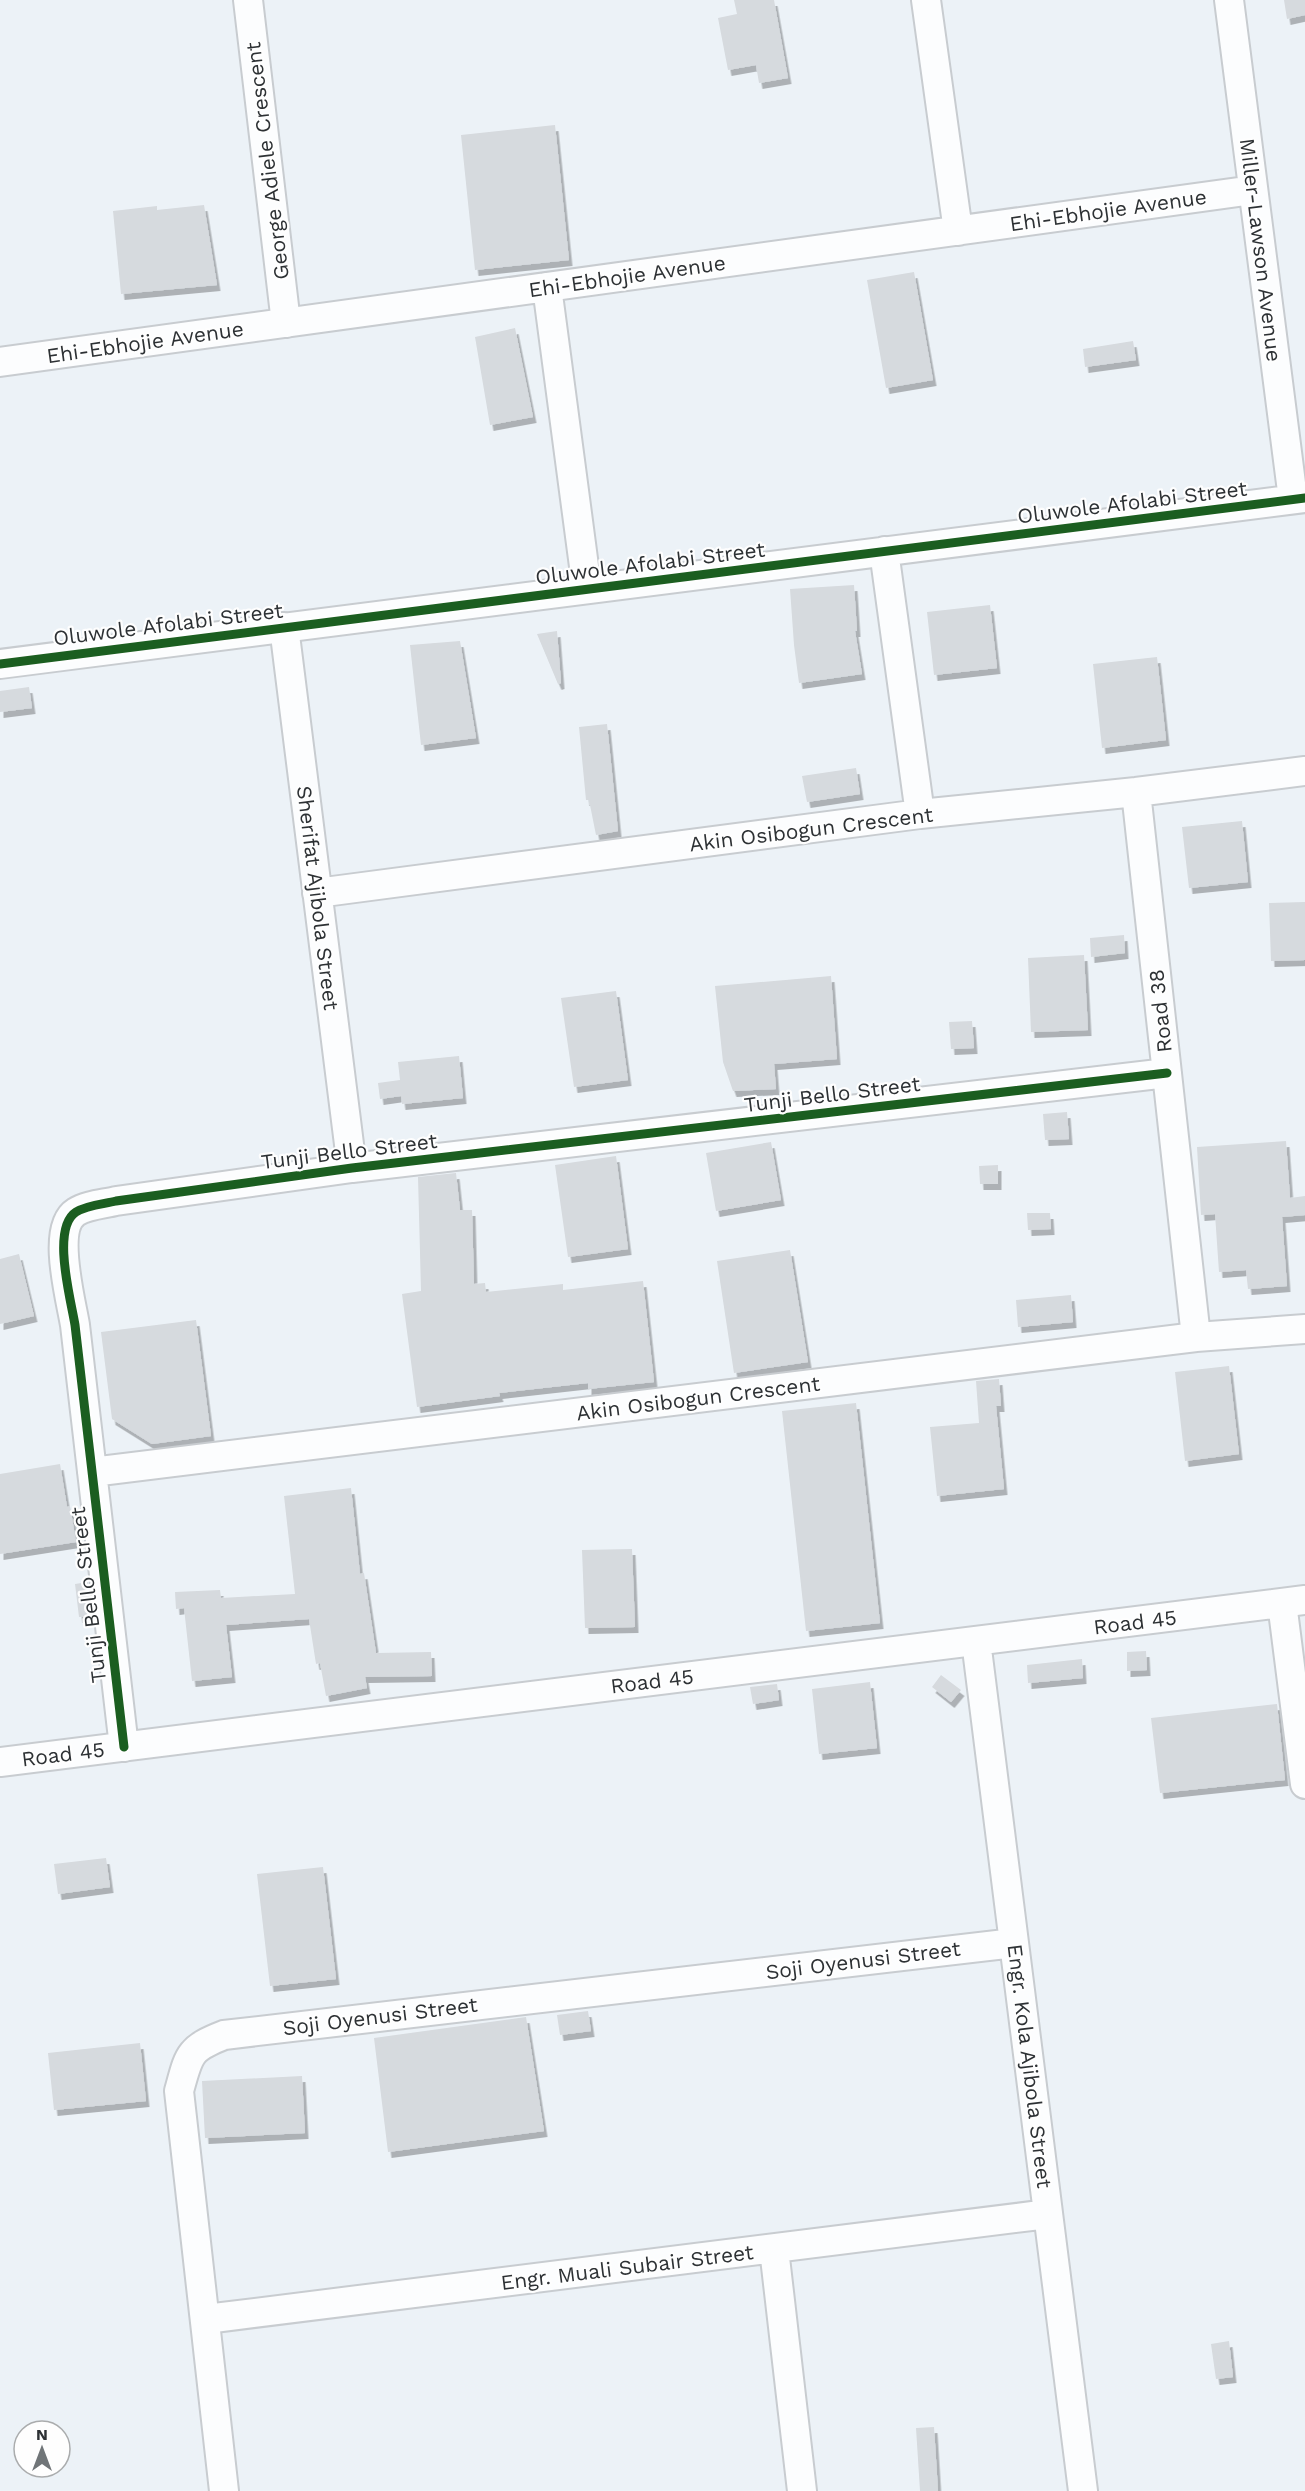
<svg xmlns="http://www.w3.org/2000/svg" width="1305" height="2491" font-family="'Work Sans',sans-serif">
  <defs>
    <filter id="shadow"><feDropShadow dx="3.5" dy="6" stdDeviation="0" flood-color="#0004"/></filter>
  </defs>
  <rect width="100%" height="100%" fill="#ecf2f7"/>
  <path fill="#d6dade" filter="url(#shadow)" d="M734 0H774L788 78 759 83 756 65 728 70 718 18 737 14Z
    M1284 0H1305V15L1287 19Z
    M555 125 569 260 475 270 461 135Z
    M204 205 217 285 121 294 113 211 157 206V210Z
    M914 272 933 380 886 388 867 280Z
    M515 328 533 417 490 425 475 337Z
    M1133 341 1136 360 1085 367 1083 349Z
    M854 585 857 631H855L862 674 799 683 794 645 790 589Z
    M990 605 997 668 934 675 927 612Z
    M557 631 561 683 558 684 537 634Z
    M460 641 476 738 421 745 410 645Z
    M1157 657 1166 740 1102 748 1093 664Z
    M29 687 32 708 0 712V691Z
    M607 724 618 831 596 835 589 800H586L579 727Z
    M856 768 860 794 807 802 802 776Z
    M1242 821 1248 882 1189 888 1182 827Z
    M1305 902V960L1271 961 1269 903Z
    M1124 935 1125 953 1091 957 1090 938Z
    M1084 955 1088 1030 1031 1032 1028 958Z
    M831 976 837 1059 774 1064 776 1089 733 1091 723 1062 715 986Z
    M616 991 628 1080 574 1087 561 998Z
    M972 1021 974 1048 951 1049 949 1022Z
    M459 1056 463 1098 402 1104 401 1096 380 1099 378 1083 400 1080 398 1062Z
    M1067 1112 1069 1139 1045 1140 1043 1114Z
    M1286 1141 1290 1198 1305 1196V1215L1282 1217 1287 1286 1248 1289 1246 1270 1219 1272 1215 1214 1201 1215 1197 1147Z
    M771 1142 781 1200 716 1211 706 1153Z
    M616 1156 628 1249 568 1257 555 1165Z
    M998 1165V1184H980L979 1166Z
    M456 1173 460 1210H472L474 1284 485 1283 486 1292 563 1284V1290L643 1281 654 1382 588 1389V1383L499 1393 500 1396 417 1407 402 1294 421 1291 418 1177Z
    M1027 1213H1050L1051 1229 1028 1230Z
    M790 1250 808 1362 734 1373 717 1261Z
    M19 1254 34 1316 0 1324V1259Z
    M1071 1295 1073 1322 1018 1327 1016 1300Z
    M196 1320 211 1436 152 1444 112 1419 101 1332Z
    M1229 1366 1239 1454 1185 1461 1175 1372Z
    M999 1379 1001 1406H996L1004 1489 937 1496 930 1427 979 1423 976 1381Z
    M856 1403 880 1623 806 1631 782 1411Z
    M60 1464 67 1507 70 1506 76 1542 0 1554V1474Z
    M351 1488 360 1574 364 1573 376 1653 431 1652 432 1676 365 1677 367 1688 326 1696 320 1663 316 1664 309 1619 226 1625 232 1677 192 1681 184 1608 176 1609 175 1592 220 1590 221 1598 295 1594 284 1496Z
    M632 1549 635 1627 585 1628 582 1550Z
    M88 1582 92 1616 79 1617 75 1584Z
    M1146 1651 1147 1670 1127 1671V1652Z
    M1082 1659 1083 1678 1028 1683 1027 1665Z
    M941 1675 961 1690 951 1702 932 1687Z
    M870 1682 877 1748 819 1754 812 1689Z
    M777 1684 779 1700 753 1704 750 1687Z
    M1277 1704 1285 1780 1160 1793 1151 1718Z
    M106 1858 110 1887 58 1894 54 1864Z
    M323 1867 336 1979 270 1986 257 1874Z
    M588 2011 591 2031 560 2035 557 2015Z
    M526 2017 544 2131 388 2152 374 2038Z
    M140 2043 146 2101 54 2110 48 2053Z
    M302 2076 305 2133 205 2138 202 2081Z
    M1229 2341 1233 2377 1216 2379 1211 2344Z
    M934 2427 938 2491H920L916 2428Z"/>
  <g fill="none" stroke-linecap="round" stroke-linejoin="round">
    <g stroke="#c8ccd0" stroke-width="32">
      <path id="minor" d="M248 0 286 323
        M926 0 958 231
        M1229 0 1293 499
        M547 287 587 589
        M0 362 1253 190
        M884 551 920 814
        M284 627 352 1168
        M0 664 1305 498
        M1136 792 1196 1337
        M317 893 920 814 1136 792 1305 771
        M92 1472 1196 1337 1305 1329
        M1282 1603 1305 1784
        M976 1641 1083 2491
        M124 1747 75 1325C71 1300 51 1228 76 1212 87 1205 104 1204 116 1201L352 1168 1167 1073
        M0 1762 1305 1600
        M774 2249 802 2491
        M206 2319 1048 2214
        M224 2491 179 2091C189 2055 188 2049 224 2035L1014 1943"/>
    </g>
    <use href="#minor" stroke="#fcfdfe" stroke-width="28"/>
    <g stroke="#fefefe" stroke-width="13">
      <path id="cycleway" d="M0 664 1305 498
        M124 1747 75 1325C71 1300 51 1228 76 1212 87 1205 104 1204 116 1201L352 1168 1167 1073"/>
    </g>
    <use href="#cycleway" stroke="#1b5e20" stroke-width="9"/>
  </g>
  <g text-anchor="middle" dominant-baseline="central" stroke-width="4.5" stroke-linejoin="round" paint-order="stroke">
    <g font-size="21" fill="#2d3134" stroke="#fefefe">
      <text transform="translate(267 161) rotate(-97)">George Adiele Crescent</text>
      <text transform="translate(1108 210) rotate(-8)">Ehi-Ebhojie Avenue</text>
      <text transform="translate(1261 250) rotate(83)">Miller-Lawson Avenue</text>
      <text transform="translate(627 276) rotate(-8)">Ehi-Ebhojie Avenue</text>
      <text transform="translate(145 342) rotate(-8)">Ehi-Ebhojie Avenue</text>
      <text transform="translate(1132 502) rotate(-7)">Oluwole Afolabi Street</text>
      <text transform="translate(650 563) rotate(-7)">Oluwole Afolabi Street</text>
      <text transform="translate(168 624) rotate(-7)">Oluwole Afolabi Street</text>
      <text transform="translate(811 829) rotate(-7)">Akin Osibogun Crescent</text>
      <text transform="translate(318 898) rotate(83)">Sherifat Ajibola Street</text>
      <text transform="translate(1160 1011) rotate(-96)">Road 38</text>
      <text transform="translate(832 1094) rotate(-7)">Tunji Bello Street</text>
      <text transform="translate(349 1151) rotate(-7)">Tunji Bello Street</text>
      <text transform="translate(698 1398) rotate(-7)">Akin Osibogun Crescent</text>
      <text transform="translate(88 1595) rotate(-97)">Tunji Bello Street</text>
      <text transform="translate(1135 1622) rotate(-7)">Road 45</text>
      <text transform="translate(652 1681) rotate(-7)">Road 45</text>
      <text transform="translate(63 1754) rotate(-7)">Road 45</text>
      <text transform="translate(863 1960) rotate(-7)">Soji Oyenusi Street</text>
      <text transform="translate(380 2016) rotate(-7)">Soji Oyenusi Street</text>
      <text transform="translate(1030 2066) rotate(83)">Engr. Kola Ajibola Street</text>
      <text transform="translate(627 2267) rotate(-7)">Engr. Muali Subair Street</text>
    </g>
  </g>
  <g transform="translate(42 2449)"><circle r="28" fill="#fefefe" stroke="#aaacad" stroke-width="1.5"/>
  <path d="M0-4.5L10 22L0 15L-10 22Z" fill="#707578"/>
  <text y="-9" font-size="16" font-weight="bold" text-anchor="middle" fill="#2d3134">N</text>
  </g>
</svg>
